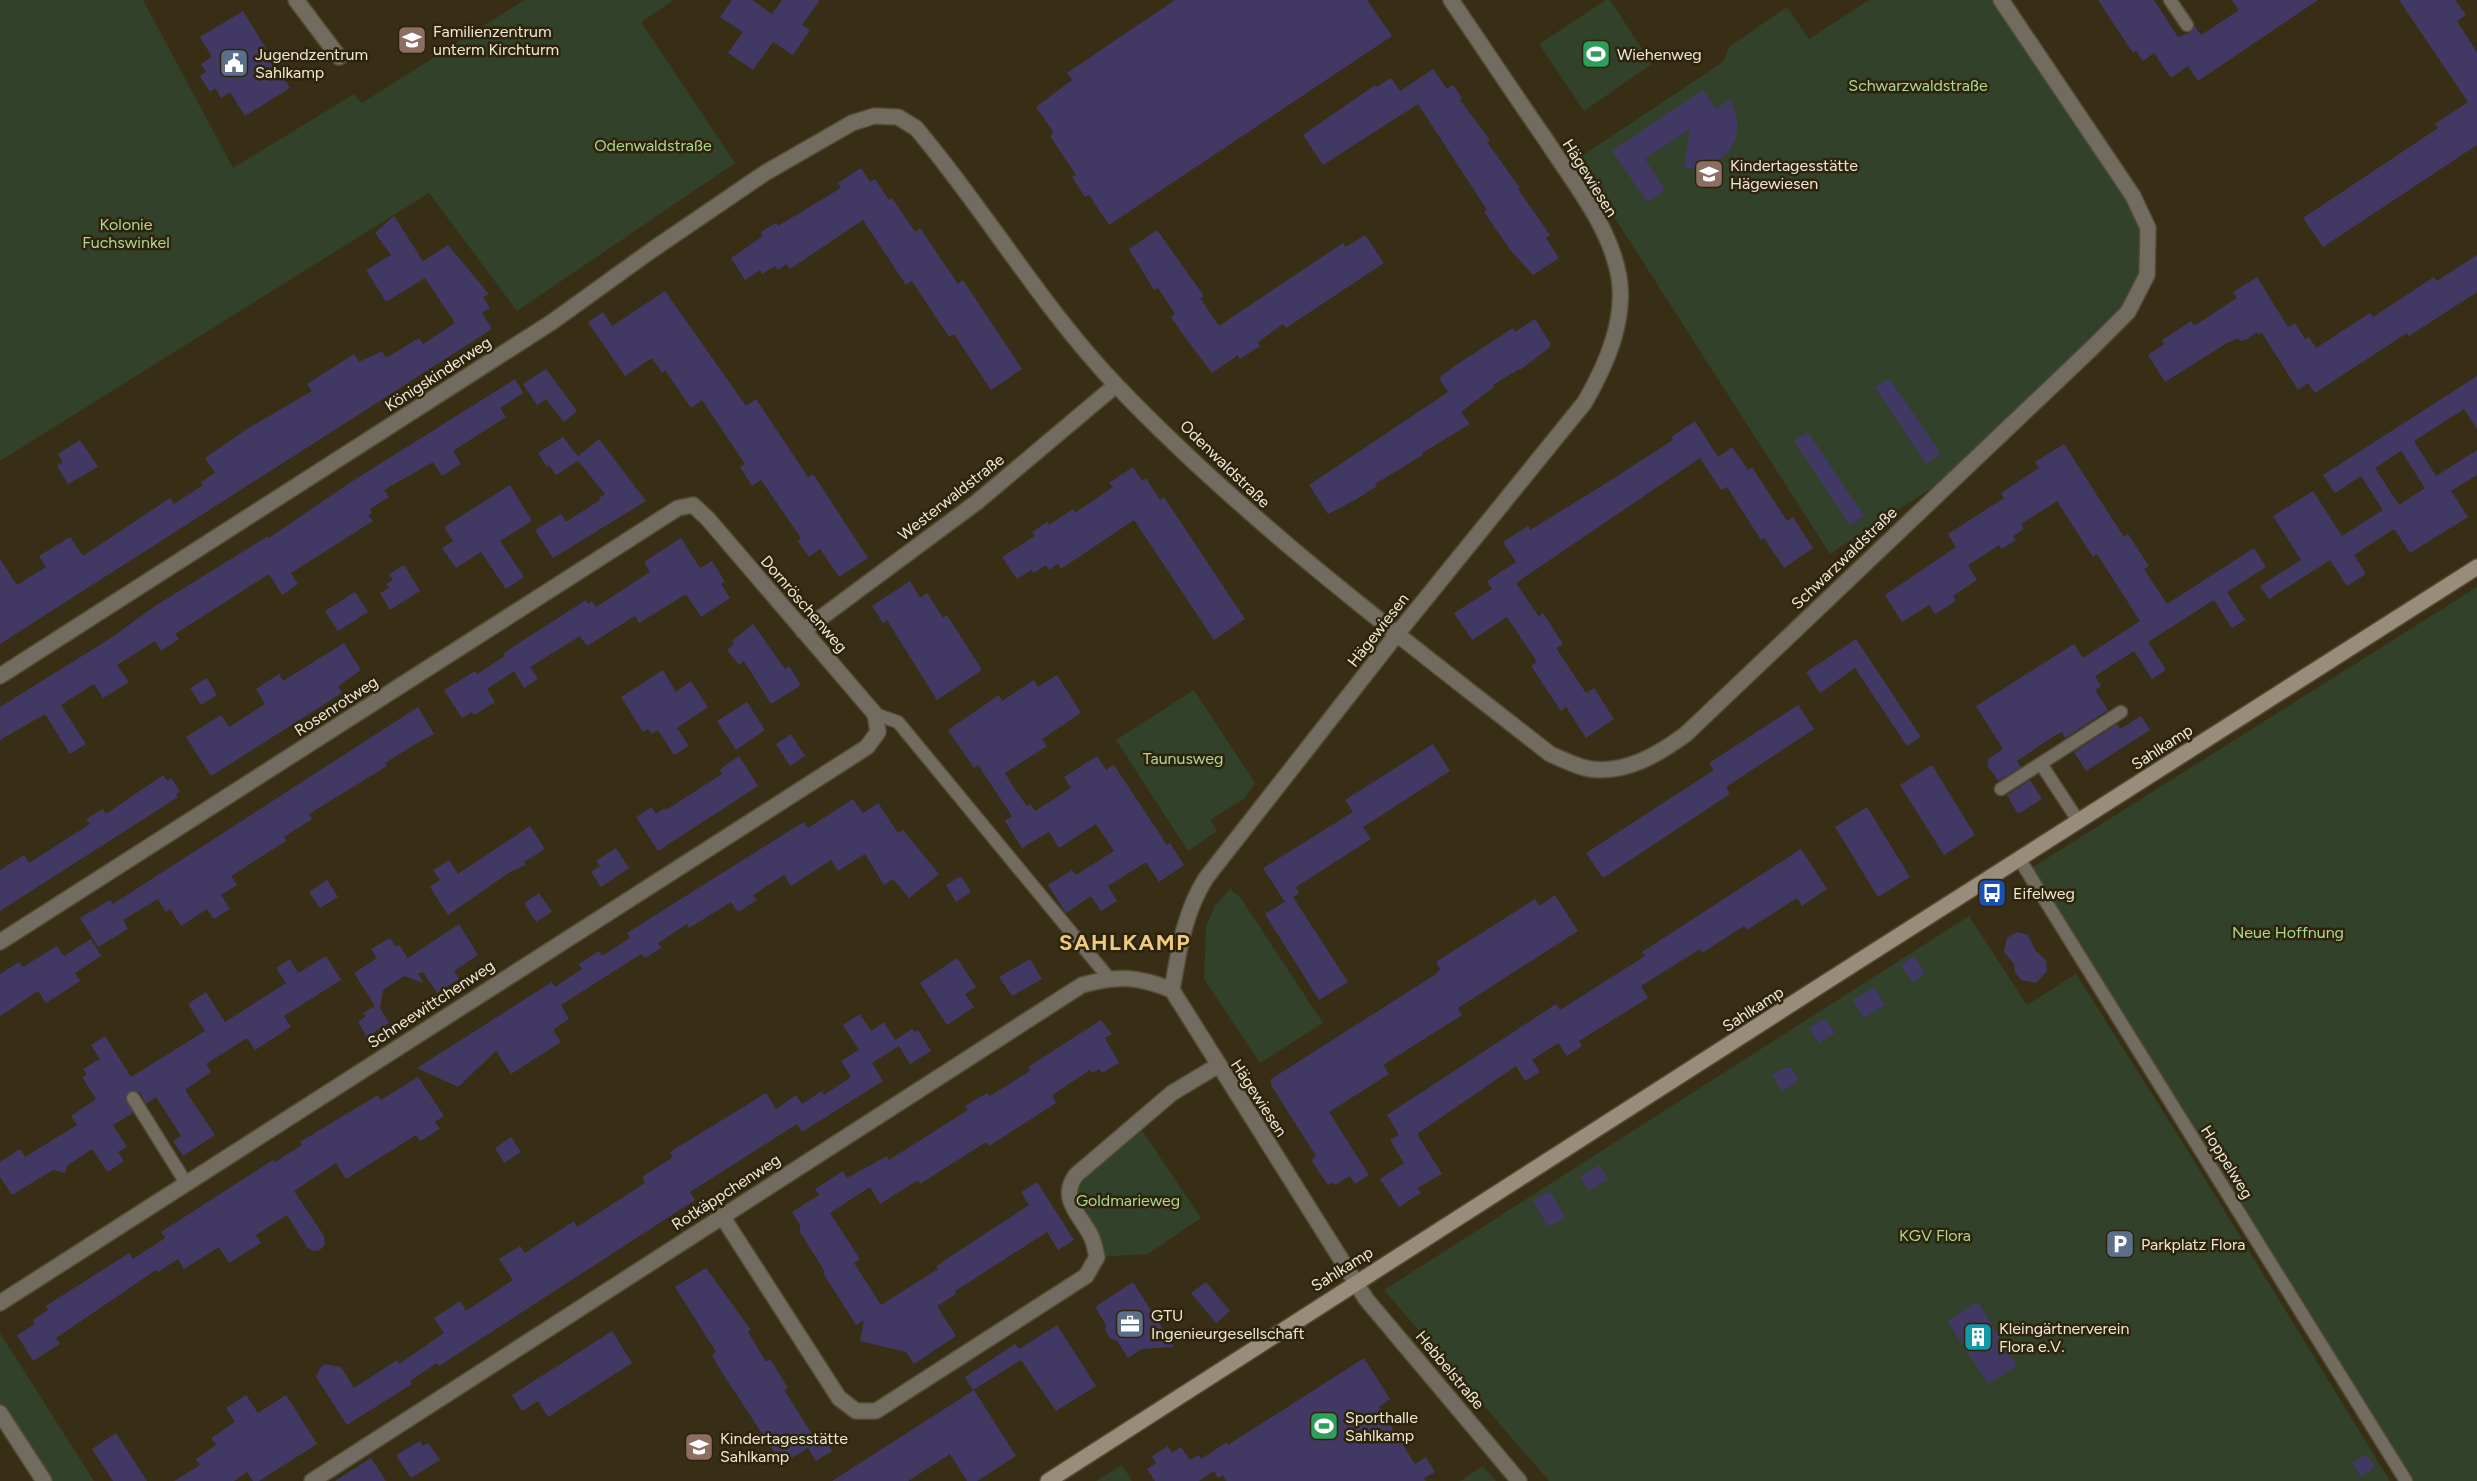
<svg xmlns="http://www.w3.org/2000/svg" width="2477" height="1481" font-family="Figtree,sans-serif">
  <rect width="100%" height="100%" fill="#382e15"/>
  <path fill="#324129" d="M0 0H143L233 168 354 94 362 103 524 0H674L641 22 735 163 517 311 429 193 0 461Z
    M1606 0H1610L1652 64 1584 111 1539 44Z
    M1869 0H2001L2148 228 2147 275 2128 312 1969 464 1830 554 1577 159 1723 62 1729 47 1787 7 1809 39Z
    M2477 587V1481H2406L2027 871Z
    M1194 690 1255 783 1245 798 1210 820 1217 831 1188 851 1116 740Z
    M1230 889 1240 897 1323 1023 1260 1063 1204 979 1206 926 1215 906Z
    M1969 916 2027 1005 2076 974 2178 1135 2390 1481H1549L1384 1290Z
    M1137 1123 1201 1218 1148 1254 1097 1257 1070 1184Z
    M0 1333 94 1481H44L0 1413Z
    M1122 1465 1132 1481H1096Z
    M1483 1466 1496 1481H1460Z"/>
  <path fill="#413963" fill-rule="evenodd" d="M732 0H752L772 14 782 0H820L802 25 810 30 793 55 773 42 753 70 728 53 743 32 720 17Z
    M1175 0H1367L1392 36 1109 225 1089 195 1085 197 1072 177 1076 175 1050 136 1054 133 1036 107 1072 80 1067 73Z
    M2098 0H2154L2178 37 2191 32 2195 26 2201 35 2239 10 2232 0H2318L2198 81 2188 66 2171 78 2154 53 2143 61 2136 51 2133 53Z
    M2399 0H2455L2466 15 2457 21 2477 52V145L2323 247 2303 218 2438 128 2435 124 2468 102Z
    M243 11 290 88 245 116 230 92 221 98 215 88 210 92 200 76 206 72 201 64 212 57 200 37Z
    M1433 69 1447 89 1453 85 1462 98 1460 100 1490 140 1487 142 1520 188 1518 189 1550 235 1546 238 1559 258 1533 275 1511 251 1484 212 1487 210 1418 104 1323 165 1303 135 1375 85 1377 87 1391 78 1400 91Z
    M1703 90 1716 109 1730 99 1737 117V134L1730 150 1717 162 1701 169 1684 168 1690 129 1645 159 1665 190 1647 202 1612 151Z
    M861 168 870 182 875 179 889 200 892 198 915 232 920 228 958 284 963 280 1022 369 991 390 954 334 949 337 912 281 906 285 863 220 790 269 786 264 778 270 775 266 762 274 760 270 745 280 731 258 763 236 761 232 776 223 778 226 841 188 838 183Z
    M394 216 423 261 448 245 489 294 483 297 490 308 482 313 492 329 0 644V559L17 585 46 567 39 556 70 537 83 556 170 498 174 504 203 485 201 482 215 473 205 458 247 429 312 391 307 384 354 354 359 362 382 351 386 358 419 338 423 344 455 323 425 278 386 302 366 270 391 255 375 233Z
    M1157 230 1204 296 1200 298 1219 326 1343 243 1346 247 1365 235 1384 263 1286 328 1283 324 1258 342 1260 346 1240 359 1238 355 1212 373 1184 336 1171 317 1175 314 1158 288 1154 290 1129 249Z
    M2477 255V292L2409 336 2407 333 2315 393 2308 383 2298 390 2262 333 2259 335 2257 332 2247 339 2240 341 2238 338 2227 343 2165 382 2148 355 2164 344 2162 340 2191 321 2194 326 2237 298 2233 292 2257 277 2288 327 2295 323 2305 339 2309 337 2316 348 2370 313 2373 317 2434 277 2437 281Z
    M665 291 746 406 756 399 808 477 813 474 868 558 839 577 820 549 809 557 798 541 801 538 761 480 752 486 740 467 745 464 702 400 691 408 665 370 662 373 652 358 625 376 588 322 603 312 612 326Z
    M1535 319 1551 344 1549 348 1520 370 1519 369 1493 385 1494 387 1461 412 1470 424 1422 453 1423 455 1375 484 1377 486 1357 499 1328 514 1309 485 1448 392 1439 378 1453 367 1513 328 1515 332Z
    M546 369 577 411 564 422 546 399 537 405 523 384Z
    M2477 376V429L2464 409 2414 441 2436 476 2477 450V475L2451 491 2468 517 2410 553 2394 529 2354 555 2366 574 2347 586 2330 560 2269 599 2260 586 2301 560 2273 516 2313 491 2342 536 2383 510 2361 476 2335 493 2323 475ZM2401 451 2425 488 2399 505 2375 468Z
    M1889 378 1941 454 1926 464 1875 387Z
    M515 379 523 393 500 408 506 417 453 451 461 464 442 476 433 462 384 490 389 497 370 509 372 513 368 515 373 521 291 573 298 584 282 595 269 574 175 634 179 639 161 651 155 641 117 665 129 682 103 698 94 684 61 705 86 744 70 754 45 714 0 740V707L111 638 155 606 268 536 269 538 351 482Z
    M1695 421 1718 457 1732 447 1748 470 1752 467 1787 521 1793 517 1813 548 1784 568 1764 538 1761 540 1727 487 1721 490 1700 458 1516 583 1539 617 1543 613 1563 644 1556 648 1586 693 1594 688 1614 719 1586 738 1566 707 1561 711 1531 666 1537 662 1507 617 1472 640 1454 613 1492 589 1487 581 1516 562 1503 542 1528 526 1530 530 1608 482 1673 440 1671 437Z
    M1808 432 1864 516 1850 525 1794 441Z
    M563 437 578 456 599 439 646 501 553 558 535 530 561 514 566 522 600 500 599 498 605 494 578 461 556 475 549 465 547 467 538 453Z
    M80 440 98 467 68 484 57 466 63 462 58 454Z
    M2064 444 2124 537 2128 534 2149 566 2144 569 2167 604 2254 548 2266 567 2227 592 2245 620 2232 628 2214 600 2148 642 2166 670 2152 679 2134 651 2095 676 2101 686 2095 690 2108 710 2065 738 2062 732 2054 736 2017 761 2021 767 1998 781 1988 766V759L2003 749 1976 706 2074 644 2083 658 2140 621 2097 554 2093 557 2057 501 2021 524 2024 529 2013 536 2016 540 2002 549 1999 545 1968 565 1977 580 1953 596 1956 601 1935 614 1929 605 1902 622 1885 595 1956 547 1948 534 2004 498 2001 493 2039 468 2035 462Z
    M1133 467 1142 481 1146 478 1160 500 1164 497 1245 619 1214 640 1134 520 1061 569 1058 564 1049 570 1046 565 1034 573 1031 570 1017 579 1002 557 1035 536 1032 532 1047 522 1049 525 1073 509 1075 513 1113 487 1109 483Z
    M510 485 532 521 500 541 524 577 506 589 481 552 456 568 442 548 453 541 444 527Z
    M681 538 700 568 712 561 725 582 721 584 730 598 701 617 686 594 639 623 635 616 587 646 580 636 530 667 538 679 524 688 514 671 487 689 495 702 474 715 472 712 462 718 444 690 475 671 477 674 505 656 503 654 513 647 586 600 588 604 592 601 596 607 650 572 644 562Z
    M404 565 420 591 390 610 380 593 389 588 386 584 393 580 389 574Z
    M910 581 920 598 927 593 943 618 947 615 982 670 937 700 887 620 883 623 872 606Z
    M355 592 368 612 338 631 325 611Z
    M753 624 785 669 789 666 801 685 771 704 744 661 739 665 727 650 734 644 732 641Z
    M1856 639 1921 737 1907 746 1855 668 1820 693 1806 672Z
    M344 643 361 670 338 686 342 693 211 776 186 737 221 715 229 727 265 704 256 689 279 674 283 681Z
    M663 670 676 692 691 681 708 707 677 728 689 746 674 755 658 730 652 734 648 729 643 732 621 697Z
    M1057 675 1081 713 1042 739 1047 746 1005 773 1016 791 1027 806 1030 804 1035 811 1071 788 1064 777 1097 756 1106 770 1114 765 1167 845 1170 843 1184 865 1159 882 1146 862 1108 886 1117 901 1101 911 1091 896 1066 913 1048 885 1072 870 1076 875 1114 851 1096 824 1059 848 1049 832 1022 848 1005 821 1012 816 978 765 974 768 948 730 999 695 1002 701 1034 680 1038 687Z
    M207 678 217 695 201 705 190 688Z
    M747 702 765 730 736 750 717 721Z
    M1798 705 1814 729 1726 787 1730 794 1603 878 1586 853 1714 770 1709 763Z
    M418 707 434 734 414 745 385 763 387 766 309 814 312 819 284 837 286 841 231 876 237 885 221 895 230 909 214 919 207 909 181 926 170 909 166 912 158 899 123 920 128 929 98 947 80 918 110 900 113 904Z
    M2141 716 2150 730 2086 771 2074 752 2117 724 2120 729Z
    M791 734 805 756 790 766 776 744Z
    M1433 744 1450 771 1363 827 1371 839 1296 887 1299 893 1285 902 1263 868 1353 812 1345 800Z
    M739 756 758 786 658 851 636 817 652 807 656 814 664 808 666 810 722 774 719 770Z
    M1932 765 1975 835 1944 855 1900 785Z
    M163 775 167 781 171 778 180 791 176 794 178 797 0 911V870L24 855 29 863 90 824 86 819 103 809 106 814Z
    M2030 780 2042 799 2018 814 2007 795Z
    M853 799 863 813 878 803 898 833 903 830 939 874 909 898 893 879 884 885 865 854 838 871 831 860 791 886 784 875 753 895 757 900 738 912 731 902 689 928 687 924 658 943 661 948 645 958 641 954 561 1005 569 1019 553 1030 561 1042 511 1074 496 1051 458 1087 417 1068 552 982 555 987 582 969 579 964 599 951 602 956 630 938 627 933 794 828 804 822 808 828Z
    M1867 807 1910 877 1878 897 1835 827Z
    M530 826 545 849 524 862 526 865 510 872 448 915 430 887 440 880 433 870 449 860 458 874Z
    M616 848 629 868 601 887 591 872 600 866 596 861Z
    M1801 849 1827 889 1802 906 1797 898 1747 930 1744 926 1702 953 1700 949 1641 986 1648 998 1579 1041 1582 1046 1567 1056 1558 1043 1532 1060 1540 1072 1525 1081 1516 1066 1417 1134 1442 1174 1417 1188 1421 1193 1399 1207 1380 1179 1404 1163 1390 1140 1399 1135 1387 1115 1556 1004 1560 1010 1645 956 1642 952Z
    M961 876 971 892 956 902 946 885Z
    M327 880 338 897 320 908 309 892Z
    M539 893 552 912 536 922 524 903Z
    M1555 895 1578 931 1458 1008 1462 1015 1383 1065 1389 1074 1329 1112 1369 1175 1355 1184 1350 1176 1335 1185 1333 1182 1328 1185 1311 1160 1316 1156 1271 1085V1079L1436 974 1440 969 1436 962 1535 899 1539 906Z
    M1293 897 1348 982 1319 1000 1265 914Z
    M459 924 478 955 454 971 459 979 437 993 423 972 418 974 424 983 404 976 383 990 380 1008 389 1023 367 1037 358 1022 366 1016 363 1013 375 1006 354 973 377 958 371 949 390 938 396 947 399 945 408 958Z
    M2017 932 2028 935 2035 950 2046 960 2047 971 2036 983 2021 980 2015 972 2014 964 2004 952 2007 938Z
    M91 939 101 956 75 973 80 981 46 1003 38 991 0 1016V974L19 962 23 967 57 946 64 956Z
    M326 956 341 980 284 1016 291 1027 255 1050 247 1038 206 1064 211 1072 185 1090 215 1135 183 1156 173 1141 181 1136 156 1097 146 1104 140 1093 132 1090 125 1098 133 1113 113 1125 127 1147 118 1152 124 1161 108 1172 92 1149 67 1166 65 1173 53 1170 12 1195 0 1177V1162L20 1149 25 1157 77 1125 71 1116 96 1099 82 1077 87 1075 83 1069 100 1059 91 1045 105 1036 131 1077 205 1031 188 1004 206 992 225 1022 286 983 276 968 290 959 298 973Z
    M1914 956 1925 973 1913 983 1901 965Z
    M957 958 976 987 965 994 974 1007 947 1025 920 983Z
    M1030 959 1042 979 1012 996 999 977Z
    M1874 987 1885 1005 1864 1018 1853 1000Z
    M860 1014 871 1031 884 1022 895 1040 912 1029 915 1032 918 1030 931 1051 910 1064 899 1046 872 1063 883 1081 802 1132 797 1124 690 1192 695 1200 459 1353 439 1366 437 1363 410 1381 412 1384 347 1425 316 1377 320 1368 325 1364 341 1367 354 1388 397 1360 399 1364 444 1333 434 1318 460 1301 466 1311 513 1280 499 1259 520 1246 525 1253 574 1221 577 1227 645 1183 642 1177 673 1157 670 1152 766 1093 776 1109 796 1095 802 1104 822 1091 824 1095 851 1077 841 1061 859 1050 843 1025Z
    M1825 1018 1835 1033 1819 1043 1809 1028Z
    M1101 1020 1112 1034 1105 1038 1119 1063 1102 1073 1099 1069 1092 1073 1090 1070 1052 1095 1056 1103 989 1146 986 1142 920 1184 918 1180 880 1204 870 1187 830 1213 860 1259 854 1263 881 1305 938 1269 936 1266 1029 1205 1021 1192 1037 1182 1074 1240 1058 1250 1047 1232 955 1291 956 1294 937 1306 956 1336 914 1364 906 1352 860 1341 864 1320 856 1325 823 1273 825 1272 800 1232V1225L792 1212 819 1195 815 1189 843 1171 847 1178 887 1156 889 1160 968 1110 965 1106 987 1093 990 1096 1030 1071 1028 1067Z
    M1784 1068H1791L1799 1081 1782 1091 1772 1075Z
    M418 1077 444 1116 435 1122 440 1129 420 1141 416 1135 346 1179 336 1163 294 1191 324 1236 325 1244 320 1250 313 1251 307 1247 287 1215 256 1235 261 1243 229 1263 219 1247 184 1269 178 1259 158 1272 156 1270 56 1338 60 1344 33 1361 17 1335 35 1324 33 1320 48 1310 46 1306 129 1253 133 1259 165 1238 161 1232 273 1160 275 1162 302 1145 300 1142 343 1116 378 1095 381 1100Z
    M511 1137 521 1152 504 1163 495 1148Z
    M1599 1165 1608 1179 1589 1191 1580 1177Z
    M1550 1191 1565 1217 1548 1227 1533 1201Z
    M706 1268 751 1330 748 1332 766 1362 770 1359 788 1388 784 1390 817 1442 824 1437 832 1451 816 1461 808 1448 782 1464 721 1371 712 1355 716 1352 675 1287Z
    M1133 1282 1166 1334 1174 1347 1142 1349 1128 1358 1117 1341 1111 1339 1105 1330 1106 1325 1095 1307Z
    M1206 1282 1230 1311 1216 1323 1191 1293Z
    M1978 1302 2017 1366 1988 1384 1947 1321Z
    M1057 1325 1096 1386 1056 1411 1021 1360 973 1390 965 1377 1015 1344 1019 1349Z
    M612 1331 632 1363 548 1417 538 1401 522 1411 512 1395Z
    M1364 1358 1390 1399 1379 1407 1415 1464 1426 1457 1435 1472 1424 1478 1426 1481H1226L1223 1475 1218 1478 1214 1471 1199 1481H1155L1147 1469 1156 1463 1152 1456 1168 1446 1172 1453 1181 1447 1190 1460 1199 1455 1201 1459 1227 1442 1228 1445Z
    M974 1390 1016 1456 988 1474 977 1481H967L950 1454 908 1481H832Z
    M246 1395 258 1413 286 1395 317 1444 259 1481H253L247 1472 234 1481H174L200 1465 196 1459 216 1445 211 1438 235 1422 226 1408Z
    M116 1433 147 1481H113L92 1449Z
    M420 1441 423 1446 428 1443 440 1460 411 1478 396 1455Z
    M2366 1454 2375 1467 2361 1477 2352 1463Z
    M371 1458 386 1481H335Z"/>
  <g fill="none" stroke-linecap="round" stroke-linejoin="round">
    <g stroke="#554c34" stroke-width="15">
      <path id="lane" d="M2170 0 2187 25
        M875 714 898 722 1108 977
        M2041 764 2079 822
        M2001 789 2121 712
        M2020 860 2406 1481
        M133 1098 186 1183"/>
    </g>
    <g stroke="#554c34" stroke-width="18">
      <path id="street" d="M296 0 339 57
        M1451 0C1483 47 1514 94 1546 140 1573 182 1610 226 1619 277 1626 321 1606 365 1585 402L1397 634 1206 878C1184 913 1179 950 1172 990L1366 1299 1519 1481
        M803 631 977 502 1116 385
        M0 676 552 322 652 250 765 173 852 123 874 116 898 117 916 128C986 211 1041 306 1116 385 1248 523 1401 637 1550 754 1562 759 1577 767 1590 769 1626 774 1659 754 1686 734L2092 348 2128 312 2147 275 2148 228 2133 196 2001 0
        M0 942 678 508 693 505 708 519 875 714 878 732 867 747 0 1303
        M722 1216 839 1398 856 1411H876L1086 1276 1097 1257C1095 1249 1094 1241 1090 1234 1079 1214 1059 1198 1076 1175L1172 1093 1217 1066
        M0 1413 44 1481
        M312 1481 1082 985C1118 975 1137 976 1172 990"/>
    </g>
    <g stroke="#554c34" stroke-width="18">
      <path id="secondary" d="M1048 1481C1522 1173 2001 872 2477 567"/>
    </g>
    <use href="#lane" stroke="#726b60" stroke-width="12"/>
    <use href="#street" stroke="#726b60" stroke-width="15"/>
    <use href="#secondary" stroke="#988c7b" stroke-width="15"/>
  </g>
  <defs>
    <g id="school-square" transform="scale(1.5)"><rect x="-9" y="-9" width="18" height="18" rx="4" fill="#8d6e63" stroke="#2e240b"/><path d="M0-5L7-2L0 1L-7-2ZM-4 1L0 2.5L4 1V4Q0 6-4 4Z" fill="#fff"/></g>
    <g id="stadium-square" transform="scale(1.5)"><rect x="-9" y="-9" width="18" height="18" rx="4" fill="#2e9e5b" stroke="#2e240b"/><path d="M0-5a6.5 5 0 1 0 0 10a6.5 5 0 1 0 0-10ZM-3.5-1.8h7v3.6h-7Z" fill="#fff"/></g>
    <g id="civic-square" transform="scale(1.5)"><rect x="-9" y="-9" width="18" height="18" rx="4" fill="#5c6f8a" stroke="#2e240b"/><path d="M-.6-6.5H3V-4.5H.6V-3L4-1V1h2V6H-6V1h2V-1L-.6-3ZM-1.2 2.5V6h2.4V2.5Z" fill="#fff"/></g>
    <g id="bus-square" transform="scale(1.5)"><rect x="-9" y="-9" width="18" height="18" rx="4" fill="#1a4fb4" stroke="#2e240b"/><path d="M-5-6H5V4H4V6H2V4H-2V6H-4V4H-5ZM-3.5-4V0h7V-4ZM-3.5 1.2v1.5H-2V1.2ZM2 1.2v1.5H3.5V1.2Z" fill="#fff"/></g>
    <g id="parking-square" transform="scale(1.5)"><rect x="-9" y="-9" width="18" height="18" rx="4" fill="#5c6f8a" stroke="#2e240b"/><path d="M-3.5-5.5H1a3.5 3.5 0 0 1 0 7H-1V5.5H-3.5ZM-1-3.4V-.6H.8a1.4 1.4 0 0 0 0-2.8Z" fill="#fff"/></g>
    <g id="office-square" transform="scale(1.5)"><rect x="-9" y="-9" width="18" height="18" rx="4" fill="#5c6f8a" stroke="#2e240b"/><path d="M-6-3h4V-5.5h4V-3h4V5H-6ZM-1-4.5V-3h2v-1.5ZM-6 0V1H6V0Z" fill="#fff"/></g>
    <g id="building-square" transform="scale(1.5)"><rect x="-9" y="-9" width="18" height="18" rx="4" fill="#0f9aa8" stroke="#2e240b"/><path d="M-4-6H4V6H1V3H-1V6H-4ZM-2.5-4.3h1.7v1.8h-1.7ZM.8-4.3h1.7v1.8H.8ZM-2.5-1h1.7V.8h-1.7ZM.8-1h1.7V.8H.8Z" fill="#fff"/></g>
  </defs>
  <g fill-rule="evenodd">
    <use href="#school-square" x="412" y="40"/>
    <use href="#stadium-square" x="1596" y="54"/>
    <use href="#civic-square" x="234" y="63"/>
    <use href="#school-square" x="1709" y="174"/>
    <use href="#bus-square" x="1992" y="893"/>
    <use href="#parking-square" x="2120" y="1244"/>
    <use href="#office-square" x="1130" y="1324"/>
    <use href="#building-square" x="1978" y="1337"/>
    <use href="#stadium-square" x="1324" y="1426"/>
    <use href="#school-square" x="699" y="1447"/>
  </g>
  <g text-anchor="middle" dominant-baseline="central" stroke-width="5" stroke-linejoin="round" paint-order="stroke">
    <g font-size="16" fill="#eee7d8" stroke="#2e240b" text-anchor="start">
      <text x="433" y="31">Familienzentrum<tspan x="433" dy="18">unterm Kirchturm</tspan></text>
      <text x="255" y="54">Jugendzentrum<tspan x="255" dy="18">Sahlkamp</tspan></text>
      <text x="1617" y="54">Wiehenweg</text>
      <text x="1730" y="165">Kindertagesstätte<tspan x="1730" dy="18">Hägewiesen</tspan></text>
      <text x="2013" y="893">Eifelweg</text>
      <text x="2141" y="1244">Parkplatz Flora</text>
      <text x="1151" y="1315">GTU<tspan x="1151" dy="18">Ingenieurgesellschaft</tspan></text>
      <text x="1999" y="1328">Kleingärtnerverein<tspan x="1999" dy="18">Flora e.V.</tspan></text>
      <text x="1345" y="1417">Sporthalle<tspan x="1345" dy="18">Sahlkamp</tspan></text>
      <text x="720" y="1438">Kindertagesstätte<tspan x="720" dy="18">Sahlkamp</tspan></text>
    </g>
    <g font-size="16" fill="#add794" stroke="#2e240b">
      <text x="1918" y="85">Schwarzwaldstraße</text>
      <text x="653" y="145">Odenwaldstraße</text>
      <text x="126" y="224">Kolonie<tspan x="126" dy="18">Fuchswinkel</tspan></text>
      <text x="1183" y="758">Taunusweg</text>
      <text x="2288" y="932">Neue Hoffnung</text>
      <text x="1128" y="1200">Goldmarieweg</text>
      <text x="1935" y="1235">KGV Flora</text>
    </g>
    <g font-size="16" fill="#eee7d8" stroke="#2e240b">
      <text transform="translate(1590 178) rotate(58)">Hägewiesen</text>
      <text transform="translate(438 374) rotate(-33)">Königskinderweg</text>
      <text transform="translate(1225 464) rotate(44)">Odenwaldstraße</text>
      <text transform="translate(951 497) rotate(-38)">Westerwaldstraße</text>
      <text transform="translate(1844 558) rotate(-44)">Schwarzwaldstraße</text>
      <text transform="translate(804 604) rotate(49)">Dornröschenweg</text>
      <text transform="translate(1378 630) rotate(-52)">Hägewiesen</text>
      <text transform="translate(336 706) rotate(-33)">Rosenrotweg</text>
      <text transform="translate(2162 747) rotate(-33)">Sahlkamp</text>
      <text transform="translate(431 1004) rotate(-33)">Schneewittchenweg</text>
      <text transform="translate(1753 1009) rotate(-33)">Sahlkamp</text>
      <text transform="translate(1259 1098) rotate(57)">Hägewiesen</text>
      <text transform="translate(2227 1162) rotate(58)">Hoppelweg</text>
      <text transform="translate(726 1192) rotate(-33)">Rotkäppchenweg</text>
      <text transform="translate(1342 1269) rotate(-32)">Sahlkamp</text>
      <text transform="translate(1450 1370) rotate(50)">Hebbelstraße</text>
    </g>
    <g font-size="22" font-weight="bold" letter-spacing="1.5" fill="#eecb81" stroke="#2e240b">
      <text x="1125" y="942">SAHLKAMP</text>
    </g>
  </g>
</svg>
